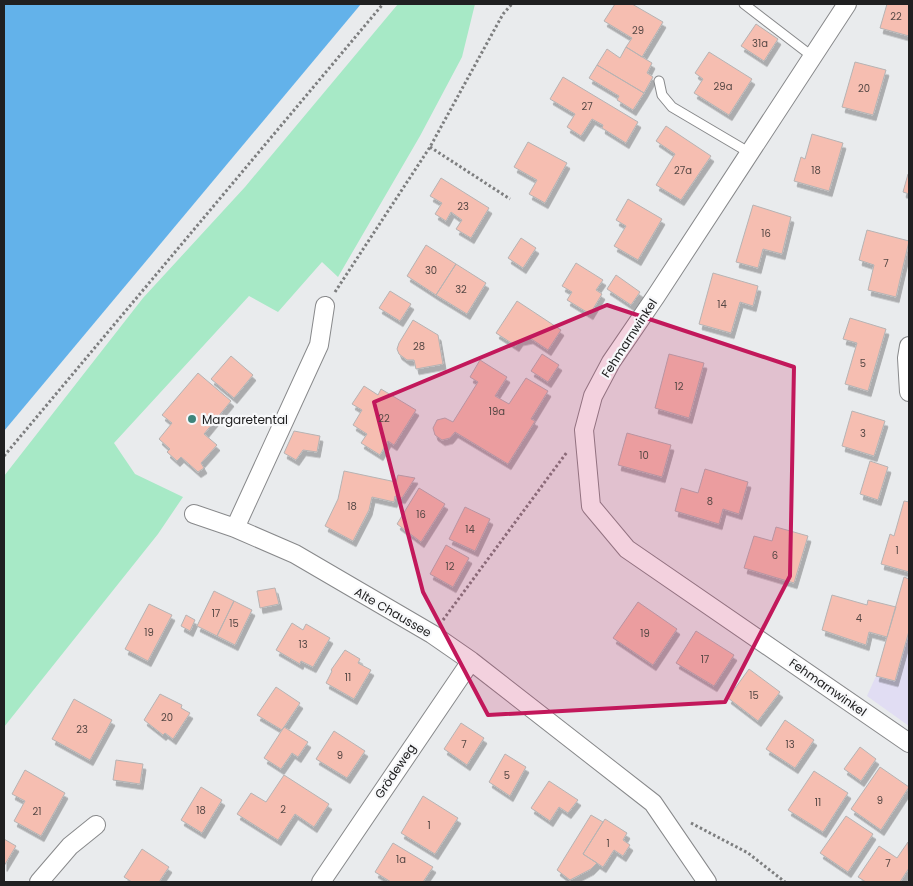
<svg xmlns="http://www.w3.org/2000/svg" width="913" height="886" font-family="Poppins,sans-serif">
  <defs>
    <filter id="shadow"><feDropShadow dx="3" dy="5.5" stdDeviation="0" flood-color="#0004"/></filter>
  </defs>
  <rect width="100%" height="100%" fill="#e9ebed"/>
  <path fill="#e1ddf3" d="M904 577 909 579V726L867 696 876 676Z"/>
  <path fill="#a7e9c6" d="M398 4H475L462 57 420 136 338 277 322 262 278 312 249 296 114 443 135 474 183 497 158 534 4 727V476L143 298 245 187Z"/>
  <path fill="#63b2ea" d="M4 4H361L4 431Z"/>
  <path fill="#f6beb1" stroke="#b6b3b3" filter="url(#shadow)" d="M615 4H632L663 22 642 57 626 47 632 38 604 21Z
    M887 4H909V36L880 28Z
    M756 24 778 39 764 61 741 46Z
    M626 47 652 63 647 73 653 77 644 93 597 65 607 49 620 58Z
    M709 52 752 79 729 115 694 93 703 79 695 73Z
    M855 62 886 70 873 115 842 107Z
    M597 65 644 93 633 110 617 100 619 96 589 78Z
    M563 77 638 122 626 143 602 128 603 125 592 119 581 136 567 127 575 114 550 99Z
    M666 126 711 156 681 200 656 185 675 154 656 141Z
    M812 134 843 143 829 191 794 181 801 157 805 159Z
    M528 142 567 163 545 203 529 194 537 180 514 167Z
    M908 174H909V194L903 192Z
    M441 178 489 208 471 238 456 229 462 220 451 212 446 221 435 214 442 203 430 196Z
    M628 199 662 219 638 260 614 246 626 226 616 220Z
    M753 205 791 217 782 254 763 249 758 268 736 262Z
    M867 230 909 241 896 297 868 290 874 265 859 260Z
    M521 238 536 248 523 268 508 258Z
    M426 245 456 264 436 295 407 276Z
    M576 263 603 280 596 290 602 294 590 314 567 300 572 292 562 286Z
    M456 264 486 283 467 314 436 295Z
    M713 273 758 286 753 306 740 302 731 333 699 324Z
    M616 275 640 292 631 305 607 289Z
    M390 291 411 304 400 321 379 308Z
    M517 301 561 330 548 350 530 338 520 340 516 346 496 333Z
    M850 318 886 329 868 391 845 384 857 343 843 339Z
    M413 320 438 335 443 364 416 369 414 360H407L399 354 397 349 399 343Z
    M542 354 559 365 548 382 531 371Z
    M669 354 704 363 689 418 655 408Z
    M231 356 253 375 234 398 211 379Z
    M480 360 507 377 495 396 509 404 526 378 548 391 531 419 535 421 508 464 455 432 450 438 442 440 435 435 433 428 437 420 445 418 453 422 478 382 470 377Z
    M198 373 231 401 204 434 217 445 201 463 204 468 198 472 181 457 177 461 167 452 170 449 159 439 172 423 162 415Z
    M364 386 378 395 381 389 416 410 394 445 388 441 380 455 361 443 367 434 353 425 362 410 352 404Z
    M852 411 885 421 874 456 842 446Z
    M294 431 320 436 317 452 303 450 296 460 284 453Z
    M627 433 671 445 662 477 618 465Z
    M870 461 888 467 878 500 860 494Z
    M705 469 748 482 739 514 723 509 719 524 675 511 681 488 698 493Z
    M344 471 396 482 398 475 415 478 402 498 395 496 394 502 372 497 369 510 353 541 325 526 338 499Z
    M419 488 445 504 421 542 397 524Z
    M904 501 909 502V572L881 564 890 534 894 536Z
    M465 507 490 519 475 551 449 539Z
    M776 527 808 536 794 583 744 568 754 536 772 541Z
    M446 545 469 558 453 587 430 574Z
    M904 577 909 579V631L895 681 876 676Z
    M275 588 279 604 260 608 257 591Z
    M214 591 234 601 217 636 197 626Z
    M832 595 867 605 868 600 896 607 887 637 869 632 866 645 822 630Z
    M234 601 252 610 235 645 217 636Z
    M638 602 677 629 653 665 613 638Z
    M149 604 172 615 148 661 125 649Z
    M186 615 195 620 190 631 181 626Z
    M292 623 303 630 306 624 330 638 313 667 301 661 300 664 276 650Z
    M696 631 734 655 714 686 676 663Z
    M345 650 360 659 358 663 371 670 354 699 326 683 332 671 331 670Z
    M749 669 780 692 758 721 728 698Z
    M276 687 300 703 282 730 257 715Z
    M160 694 182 705 181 708 190 713 173 739 165 733 163 735 144 720Z
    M74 699 112 720 90 760 52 739Z
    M785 720 814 740 795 768 766 749Z
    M461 723 484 738 467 765 444 749Z
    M284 727 308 742 298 757 292 753 281 769 264 758Z
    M334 731 365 751 347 778 316 759Z
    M860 747 876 759 861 781 844 769Z
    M505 754 526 767 510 796 489 782Z
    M116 760 143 764 140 784 113 780Z
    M880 767 909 787 881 830 851 809Z
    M25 770 65 793 41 836 14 821 25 801 12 794Z
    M814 771 848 793 823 832 788 810Z
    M284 775 329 804 314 827 295 814 278 840 237 814 251 793 266 802Z
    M549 781 578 800 568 813 559 807 550 821 531 808Z
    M201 787 222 800 202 833 181 820Z
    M423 796 458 818 435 854 401 833Z
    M591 815 603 822 583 854 597 863 591 869 570 880 557 870Z
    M846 816 873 834 848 872 820 853Z
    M605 819 627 833 623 840 630 845 623 856 614 850 603 867 583 854Z
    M4 839 16 846 4 866Z
    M908 842 909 868 900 882H866L858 877 879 846 897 858Z
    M393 843 433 867 423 882H391L375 872Z
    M142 849 169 867 159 882H132L124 877Z"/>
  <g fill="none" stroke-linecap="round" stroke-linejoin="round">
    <g stroke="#88898b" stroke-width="11">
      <path id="service" d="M744 4 813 57
        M659 81 662 95 672 107 750 153"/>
    </g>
    <g stroke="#88898b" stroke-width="20">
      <path id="minor" d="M847 4 656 296 611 362 593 396 584 430 591 506 627 549 909 743
        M909 346 907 358 909 392
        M194 514 235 528 295 554 432 634 471 661 653 803 707 882
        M235 528 319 345 325 306
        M39 882 70 846 96 825
        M321 882 471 661"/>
    </g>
    <path stroke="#7d7e7f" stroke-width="3" stroke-dasharray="2.5 2.5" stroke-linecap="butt" d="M430 147 510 199
      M335 292 430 147 503 14 512 4
      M4 456 383 4
      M443 620 567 452
      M691 823 748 853 785 882"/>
    <use href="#service" stroke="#fff" stroke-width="9"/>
    <use href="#minor" stroke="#fff" stroke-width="18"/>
  </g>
  <path fill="#c2185b" fill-opacity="0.2" stroke="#c2185b" stroke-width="4" stroke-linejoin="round" d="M607 305 794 367 790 576 725 702 488 715 423 592 374 402Z"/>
  <circle fill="#3f857b" stroke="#f7f8fa" stroke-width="2" cx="192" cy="419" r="5"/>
  <g text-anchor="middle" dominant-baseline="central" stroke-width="4.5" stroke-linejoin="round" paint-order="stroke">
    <g font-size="10" fill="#564845">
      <text x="896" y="16">22</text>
      <text x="638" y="30">29</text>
      <text x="760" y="43">31a</text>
      <text x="723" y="86">29a</text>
      <text x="864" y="88">20</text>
      <text x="587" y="106">27</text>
      <text x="683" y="170">27a</text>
      <text x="816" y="170">18</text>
      <text x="463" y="206">23</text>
      <text x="766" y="233">16</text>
      <text x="886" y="263">7</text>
      <text x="431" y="270">30</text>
      <text x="461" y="289">32</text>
      <text x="722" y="304">14</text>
      <text x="419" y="346">28</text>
      <text x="863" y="363">5</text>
      <text x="679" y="386">12</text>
      <text x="497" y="411">19a</text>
      <text x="384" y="418">22</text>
      <text x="863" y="433">3</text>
      <text x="644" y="455">10</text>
      <text x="710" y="501">8</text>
      <text x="352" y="506">18</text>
      <text x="421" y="514">16</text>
      <text x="470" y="529">14</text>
      <text x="897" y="550">1</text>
      <text x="775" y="555">6</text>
      <text x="450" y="566">12</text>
      <text x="216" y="613">17</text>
      <text x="859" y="618">4</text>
      <text x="234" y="623">15</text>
      <text x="149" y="632">19</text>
      <text x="645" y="633">19</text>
      <text x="303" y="644">13</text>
      <text x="705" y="659">17</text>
      <text x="348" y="677">11</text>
      <text x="754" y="695">15</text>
      <text x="167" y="717">20</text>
      <text x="82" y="729">23</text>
      <text x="464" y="744">7</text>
      <text x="790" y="744">13</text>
      <text x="340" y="755">9</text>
      <text x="507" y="775">5</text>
      <text x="880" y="800">9</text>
      <text x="818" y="802">11</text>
      <text x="283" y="809">2</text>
      <text x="201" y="810">18</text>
      <text x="37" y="811">21</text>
      <text x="429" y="825">1</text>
      <text x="608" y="843">1</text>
      <text x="401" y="859">1a</text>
      <text x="888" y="863">7</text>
    </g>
    <g font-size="12" fill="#202021" stroke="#f7f8fa">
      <text transform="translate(629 338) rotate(-57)">Fehmarnwinkel</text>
      <text transform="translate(393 612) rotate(30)">Alte Chaussee</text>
      <text transform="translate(828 687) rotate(35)">Fehmarnwinkel</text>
      <text transform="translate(395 771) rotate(-56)">Grödeweg</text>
    </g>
    <g font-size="12" fill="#202021" stroke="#f7f8fa" text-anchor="start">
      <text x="202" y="419">Margaretental</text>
    </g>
  </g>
  <rect width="913" height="886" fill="none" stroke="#202021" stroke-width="10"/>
</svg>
